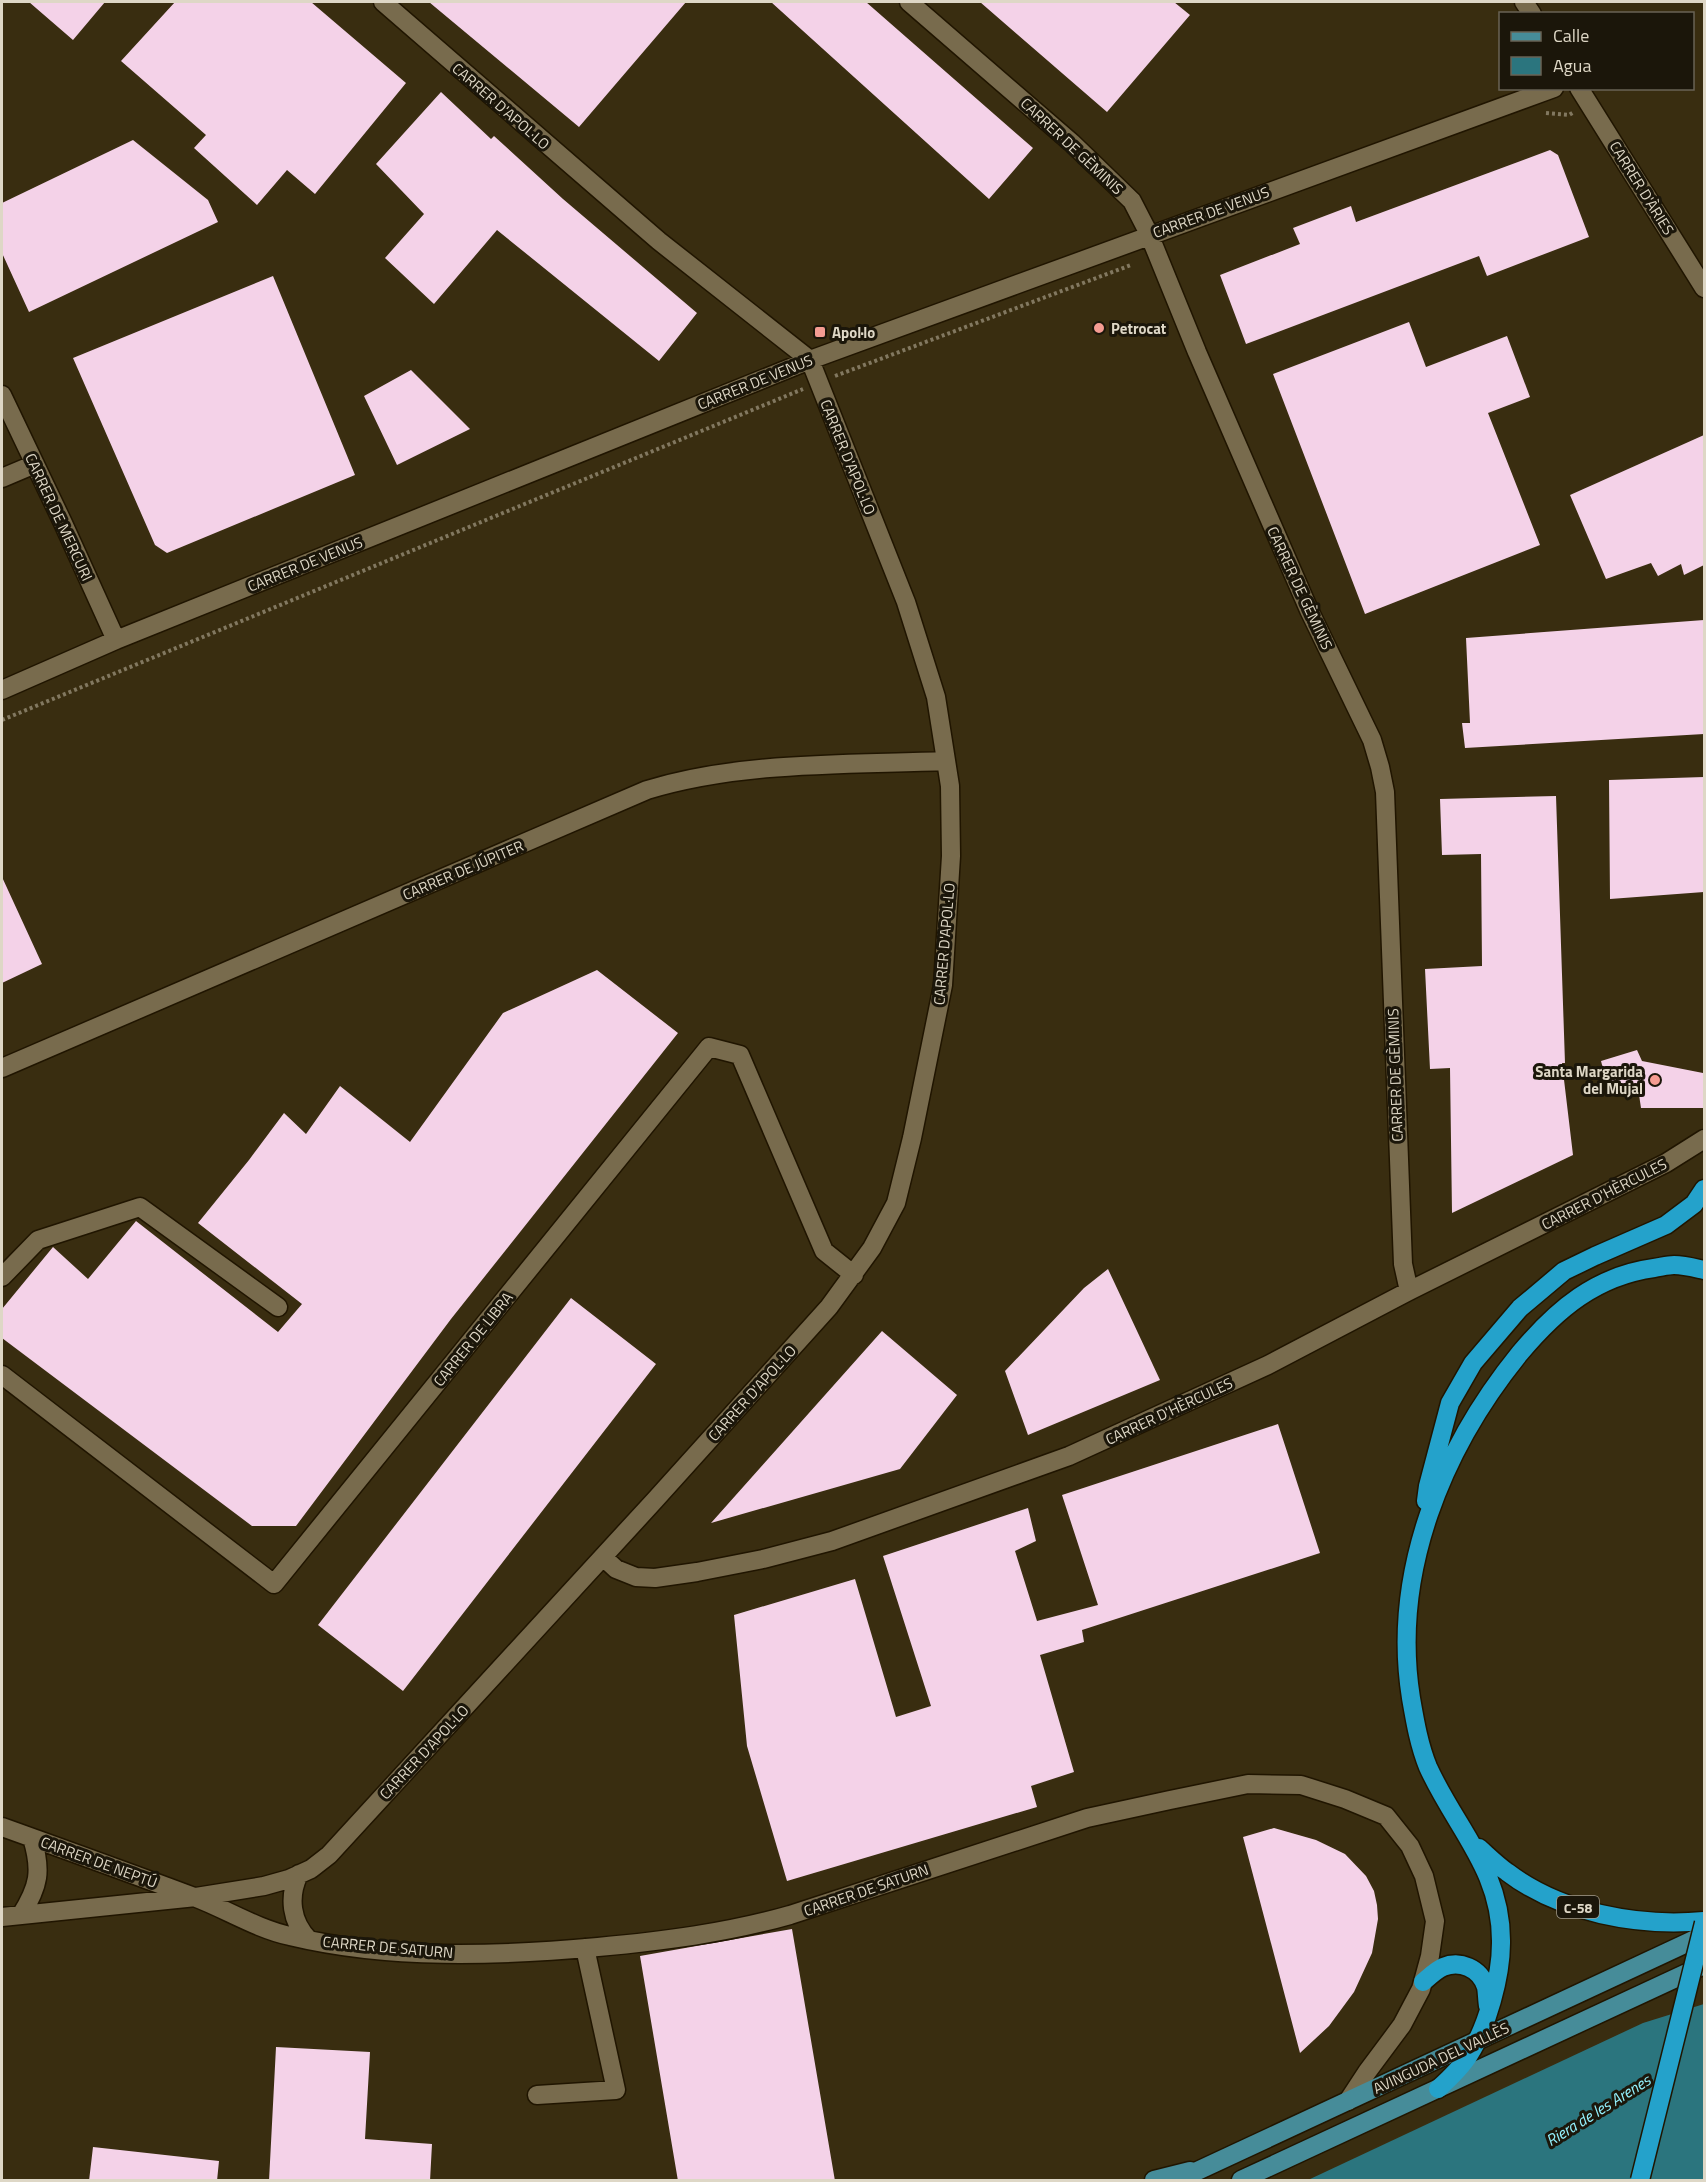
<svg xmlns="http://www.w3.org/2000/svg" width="1706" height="2182" font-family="'Titillium Web',sans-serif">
  <rect width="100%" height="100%" fill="#392d10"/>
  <path fill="#2b757e" d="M1704 2004V2180H1308L1643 2023Z"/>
  <path fill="#f4d2e8" d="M29 2H105L73 40Z
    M175 2H311L406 83 315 194 287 170 257 205 194 148 206 135 121 61Z
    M429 2H686L579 127Z
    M771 2H866L1033 148 989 199Z
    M980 2H1174L1190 15 1107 112Z
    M441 92 491 139 494 136 563 199 697 313 659 361 497 230 434 304 385 258 424 214 376 164Z
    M133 140 208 200 218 222 29 312 2 253V203Z
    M1550 150 1558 155 1589 237 1487 276 1479 256 1246 344 1220 275 1300 244 1293 228 1351 206 1356 222Z
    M273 276 355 475 167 553 155 545 73 358Z
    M1409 322 1426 367 1507 336 1530 397 1488 413 1540 545 1365 614 1273 374Z
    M411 370 470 429 397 465 364 396Z
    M1704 435V565L1684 575 1681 564 1658 576 1651 563 1606 579 1570 495Z
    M1704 620V734L1465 748 1462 723H1470L1466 638Z
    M1704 777V892L1610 899 1609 780Z
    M1556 796 1565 1063H1562L1573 1155 1452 1213 1450 1068 1430 1069 1425 969 1482 966 1481 854 1442 855 1440 799Z
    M2 877 42 964 2 983Z
    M597 970 678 1033 451 1319 296 1526H252L2 1338V1309L53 1247 88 1279 136 1221 278 1332 302 1304 198 1223 249 1160 284 1113 306 1134 340 1086 410 1142 503 1013Z
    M1637 1050 1642 1061 1703 1073 1704 1108H1641L1638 1088 1610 1096 1601 1061Z
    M1108 1269 1160 1380 1028 1435 1005 1371 1084 1288Z
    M571 1298 656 1364 403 1691 318 1625Z
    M882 1331 957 1395 900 1469 711 1523Z
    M1278 1424 1320 1553 1082 1630 1084 1642 1040 1655 1074 1772 1031 1786 1037 1807 787 1881 747 1746 734 1615 855 1579 896 1717 931 1706 883 1556 1028 1508 1036 1541 1015 1551 1037 1621 1098 1605 1062 1495Z
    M1274 1828 1316 1840 1345 1854 1366 1876 1374 1891 1377 1905 1378 1919 1372 1953 1354 1992 1329 2026 1300 2053 1243 1837Z
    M792 1929 835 2181H678L640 1956Z
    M276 2047 370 2052 365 2139 432 2144 430 2181H269Z
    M93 2147 219 2161 217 2181H89Z"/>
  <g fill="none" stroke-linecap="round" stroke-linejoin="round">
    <g stroke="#201500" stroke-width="21">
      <path id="minor" d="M909 2 1072 143 1132 201 1149 234 1197 352 1309 610 1372 740 1380 767 1385 792 1403 1264 1409 1291
        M1524 2 1532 14
        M1579 88 1704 288
        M2 395 63 523 116 640
        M2 478 35 464
        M2 690 116 640 810 360 1554 88
        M2 1068 647 790C742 761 848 765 946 761
        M2 1277 38 1240 140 1207 278 1307
        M2 1375 274 1584 709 1047 740 1055 824 1251 854 1275
        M603 1557 616 1569 636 1577 655 1578 697 1572 763 1559 832 1541 1069 1456 1268 1365 1409 1291 1666 1163 1704 1139
        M2 1827C66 1850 130 1873 194 1897 226 1909 257 1929 290 1936 390 1960 497 1956 598 1947 663 1941 727 1933 790 1915L1087 1818 1170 1800 1248 1784 1301 1785 1345 1799 1386 1816 1410 1846 1424 1876 1435 1921 1430 1956 1421 1989 1402 2025 1367 2072 1348 2101
        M299 1874C288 1897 291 1922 309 1940
        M21 1915C39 1886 42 1871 32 1838
        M2 1917 196 1897 264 1886 289 1879 311 1869 329 1855 655 1500 829 1307 872 1248 896 1203 912 1138 943 985 951 856 950 786 936 697 906 602 810 360 659 241 383 2
        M537 2095 616 2090 585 1948"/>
    </g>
    <g stroke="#201500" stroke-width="21">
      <path id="major" d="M1154 2180 1190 2171
        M1178 2180 1704 1935
        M1241 2180 1704 1965"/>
    </g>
    <g stroke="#201500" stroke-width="21">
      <path id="highway" d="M1426 1501 1428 1486 1450 1403 1473 1363 1520 1308 1564 1271 1595 1256 1666 1225 1694 1204 1704 1189
        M1479 1848C1488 1856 1497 1865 1507 1872 1561 1913 1638 1927 1704 1921
        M1423 1982C1429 1977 1436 1970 1443 1967 1460 1960 1480 1968 1486 1987 1487 1992 1487 2000 1488 2006
        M1438 2089C1449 2079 1461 2068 1469 2055 1487 2027 1501 1977 1501 1943 1502 1870 1456 1829 1428 1767 1419 1745 1415 1721 1411 1698 1391 1573 1442 1449 1520 1353 1557 1309 1596 1276 1654 1268 1661 1267 1668 1265 1674 1265 1684 1265 1695 1268 1704 1270"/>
    </g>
    <path stroke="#827860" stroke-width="4" stroke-dasharray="3 3" stroke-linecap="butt" d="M1546 113 1569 115 1574 112
      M835 376 1131 265
      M2 720 803 389"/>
    <use href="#minor" stroke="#786b4d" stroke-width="18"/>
    <use href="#major" stroke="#468c99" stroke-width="18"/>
    <use href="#highway" stroke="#24a2cb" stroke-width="18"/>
    <g stroke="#201500" stroke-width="21" stroke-linecap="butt">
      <path id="highway-bridge" d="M1640 2180 1704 1923"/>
    </g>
    <use href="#highway-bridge" stroke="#24a2cb" stroke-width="18"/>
  </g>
  <g fill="#f59c92" stroke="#1b160a" stroke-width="2">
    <circle cx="1099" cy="328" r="6"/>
    <rect x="814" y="326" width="12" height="12" rx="3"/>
    <circle cx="1655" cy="1080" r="6"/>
  </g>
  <g text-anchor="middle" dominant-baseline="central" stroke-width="6" stroke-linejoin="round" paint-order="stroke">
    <rect fill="#1b160a" stroke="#a49d8e" stroke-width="1.5" x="1557" y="1896" width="42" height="22" rx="4.5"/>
    <g font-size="14" font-weight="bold" fill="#ded7c6">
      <text x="1578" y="1907">C-58</text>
    </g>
    <g font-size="15" fill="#ded7c6" stroke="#1b160a">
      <text transform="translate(501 106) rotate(41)">CARRER D'APOL·LO</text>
      <text transform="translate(1072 146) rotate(43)">CARRER DE GÈMINIS</text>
      <text transform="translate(1642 188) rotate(58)">CARRER D'ÀRIES</text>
      <text transform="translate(1211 212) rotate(-20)">CARRER DE VENUS</text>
      <text transform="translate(755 382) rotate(-22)">CARRER DE VENUS</text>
      <text transform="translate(848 457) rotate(68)">CARRER D'APOL·LO</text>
      <text transform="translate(59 517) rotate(65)">CARRER DE MERCURI</text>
      <text transform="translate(305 564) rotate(-22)">CARRER DE VENUS</text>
      <text transform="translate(1300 588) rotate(65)">CARRER DE GÈMINIS</text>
      <text transform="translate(463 870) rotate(-23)">CARRER DE JÚPITER</text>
      <text transform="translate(944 944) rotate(-85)">CARRER D'APOL·LO</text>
      <text transform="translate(1395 1075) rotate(-92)">CARRER DE GÈMINIS</text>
      <text transform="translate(1604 1194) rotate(-27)">CARRER D'HÈRCULES</text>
      <text transform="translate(473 1339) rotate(-51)">CARRER DE LIBRA</text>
      <text transform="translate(752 1393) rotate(-48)">CARRER D'APOL·LO</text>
      <text transform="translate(1169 1411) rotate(-25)">CARRER D'HÈRCULES</text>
      <text transform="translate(424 1752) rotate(-47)">CARRER D'APOL·LO</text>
      <text transform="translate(99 1862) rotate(20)">CARRER DE NEPTÚ</text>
      <text transform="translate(866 1890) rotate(-19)">CARRER DE SATURN</text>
      <text transform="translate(388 1947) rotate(5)">CARRER DE SATURN</text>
      <text transform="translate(1441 2058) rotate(-25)">AVINGUDA DEL VALLÈS</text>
    </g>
    <g font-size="15" font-weight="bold" fill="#ded7c6" stroke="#1b160a" text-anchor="start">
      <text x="1111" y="328">Petrocat</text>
      <text x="832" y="332">Apol·lo</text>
      <text x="1643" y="1071" text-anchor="end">Santa Margarida<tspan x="1643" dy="17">del Mujal</tspan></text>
    </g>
    <g font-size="16" font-style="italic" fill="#93f1fd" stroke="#1b160a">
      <text transform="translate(1598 2110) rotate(-32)">Riera de les Arenes</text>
    </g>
  </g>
  <rect width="1706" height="2182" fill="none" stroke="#ded7c6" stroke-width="6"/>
  <rect x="1499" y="12" width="195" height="78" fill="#1b160a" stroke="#696355" stroke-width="1.5"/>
  <rect x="1511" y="32" width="30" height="9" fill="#468c99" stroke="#696355" stroke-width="1.5"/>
  <text x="1553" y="42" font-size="18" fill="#ded7c6">Calle</text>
  <rect x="1511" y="57" width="30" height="18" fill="#2b757e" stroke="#696355" stroke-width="1.5"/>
  <text x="1553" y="72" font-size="18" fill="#ded7c6">Agua</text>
</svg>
